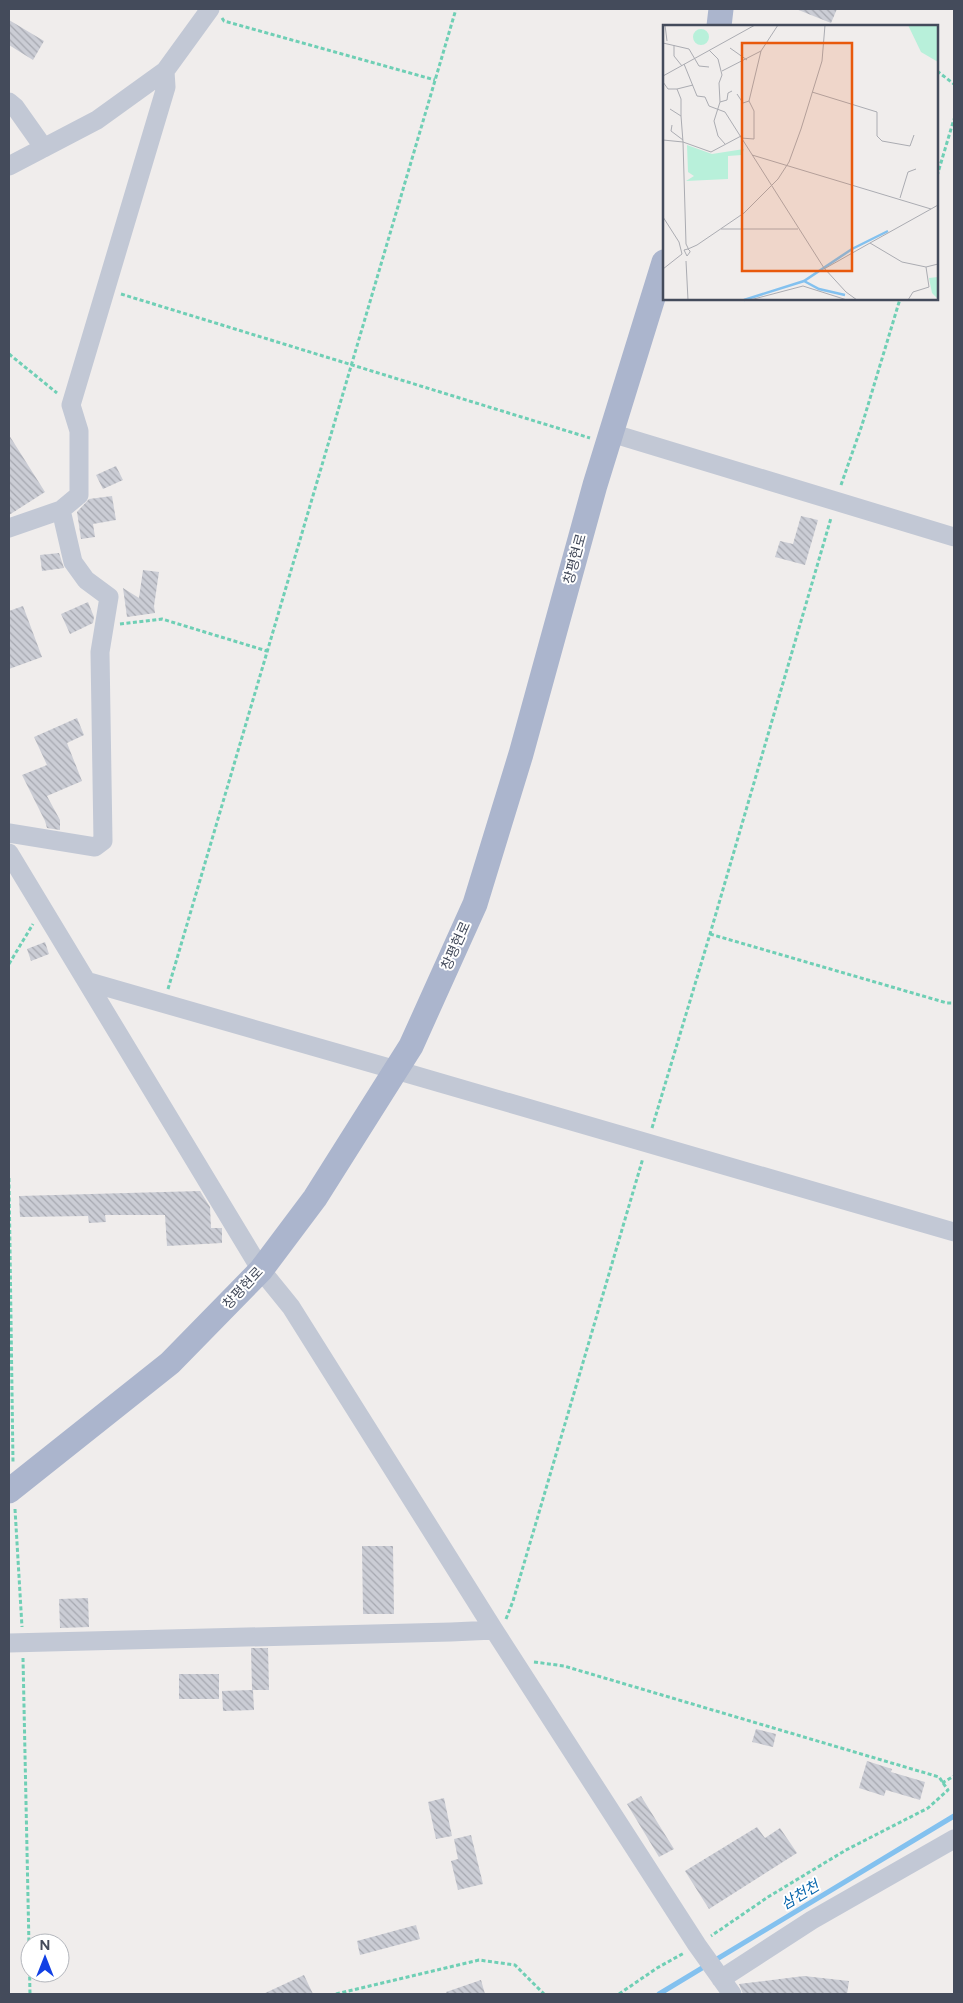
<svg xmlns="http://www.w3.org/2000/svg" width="963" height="2003" font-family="Figtree,'Noto Sans KR',sans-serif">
  <defs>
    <pattern id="building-back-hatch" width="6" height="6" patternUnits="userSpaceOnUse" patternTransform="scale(1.25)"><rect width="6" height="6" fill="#cbcdd5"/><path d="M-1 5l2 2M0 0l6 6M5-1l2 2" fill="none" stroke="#a6a8b0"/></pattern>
  </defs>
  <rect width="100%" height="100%" fill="#f0edec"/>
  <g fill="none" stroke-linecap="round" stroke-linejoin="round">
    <path stroke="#83c1ef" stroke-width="5" d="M659 1994 954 1816"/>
  </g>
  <path fill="url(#building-back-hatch)" d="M796 9H837L831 23Z
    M9 20 44 41 33 60 9 45Z
    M9 435 45 492 9 515Z
    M116 466 123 480 103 489 96 475Z
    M112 496 116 520 93 524 95 537 81 539 77 512 89 499Z
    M801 516 818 520 805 565 775 557 780 541 793 544Z
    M59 553 64 568 42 571 40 555Z
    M143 570 159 572 154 606 155 613 127 617 123 588 139 598Z
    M88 602 94 617 93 623 70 634 61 614Z
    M23 606 42 657 9 669V611Z
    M77 718 84 735 67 743 82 781 47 796 60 820V830L47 828 45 821 22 775 47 765 34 737Z
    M45 942 49 954 31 961 27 949Z
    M200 1191 210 1207 211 1228H222V1243L167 1246 165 1215H105L106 1222 89 1223 88 1216 20 1217 19 1196Z
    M362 1546H393L394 1614H363Z
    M88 1598 89 1627 60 1628 59 1599Z
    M251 1648H268L269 1690H253L254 1710 223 1711 222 1691 252 1690Z
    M179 1674H219V1699H179Z
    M756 1729 776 1734 773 1747 752 1742Z
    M867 1761 892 1769 891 1772 925 1782 920 1800 886 1790 884 1796 859 1788Z
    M641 1796 674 1849 659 1857 627 1804Z
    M444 1798 452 1836 436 1839 428 1802Z
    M757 1827 765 1838 780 1828 797 1853 709 1909 685 1871Z
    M471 1835 483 1884 458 1890 451 1861 458 1859 454 1839Z
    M416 1925 420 1939 360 1955 357 1941Z
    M304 1975 313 1994H263Z
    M804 1976 849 1981 847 1994H743L739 1984Z
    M481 1980 485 1994H447L446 1992Z"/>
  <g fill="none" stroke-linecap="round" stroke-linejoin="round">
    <path stroke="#6fcfb5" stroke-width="3" stroke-dasharray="4 2.5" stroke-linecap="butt" d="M222 18 224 21 435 80
      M937 71 954 84
      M937 176 954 119
      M121 294 590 438
      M9 354 57 393
      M841 485 862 425 900 299
      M120 624 162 619 267 651
      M710 934 947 1003H954
      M9 964 33 924
      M168 989 456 9
      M652 1128 710 934 831 518
      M9 1178 13 1463
      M15 1509 22 1627
      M506 1619 513 1601 643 1158
      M23 1658 30 1994
      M534 1662 564 1666 939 1777 948 1790 928 1808 846 1850 768 1897 711 1936
      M942 1783 954 1776
      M336 1994 479 1960 515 1965 544 1994
      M619 1994 657 1968 684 1953"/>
    <path stroke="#c2c8d5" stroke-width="19" d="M9 102 15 107 44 148
      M9 166 97 120 165 71 210 9
      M611 433 954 537
      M9 528 61 510
      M9 833 95 847 103 841 100 652 109 597 86 580 73 562 61 510 79 495V431L71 405 166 87 165 71
      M9 853 261 1270 291 1307 494 1630 697 1945 732 1994
      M89 982 396 1070 954 1232
      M9 1643 451 1632 494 1630
      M721 1979 812 1920 954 1839"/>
    <path stroke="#abb5cd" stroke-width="25" d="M719 26 721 9
      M9 1491 170 1363 261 1270 315 1198 411 1046 475 904 521 754 595 485 664 262"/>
  </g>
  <g text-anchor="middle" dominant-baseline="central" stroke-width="4" stroke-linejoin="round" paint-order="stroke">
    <g font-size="14" fill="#444b5b" stroke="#fff">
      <text transform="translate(575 559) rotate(-75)">창평현로</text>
      <text transform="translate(456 946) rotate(-66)">창평현로</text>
      <text transform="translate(243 1288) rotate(-47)">창평현로</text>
    </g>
    <g font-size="15" font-style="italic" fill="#0665ac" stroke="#fff">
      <text transform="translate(800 1895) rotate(-31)">삼천천</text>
    </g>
  </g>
  <g transform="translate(663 25)">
    <rect width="275" height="275" fill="#f0edec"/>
    <path d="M30 12a8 8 0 1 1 16 0a8 8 0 1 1-16 0ZM275 252V274L269 268 266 253Z" fill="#b8f0da"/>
    <path d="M245 0H275V37L258 27Z" fill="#b8f0da"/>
    <path d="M24 120 49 129 81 124 79 130 65 131V154L23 156 31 151 25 147Z" fill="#b8f0da"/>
    <path fill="none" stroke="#83c1ef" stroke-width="2.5" d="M141 256 156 264 182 270M81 275 141 256 189 224 225 206"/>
    <path fill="none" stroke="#abacb2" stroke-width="1" d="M2 0 4 16M0 18 26 24 36 41 46 42M11 20V31L19 41M67 23 84 35M46 25 55 34 59 50 56 58 57 77 51 96 55 111 62 119M21 39 34 71 42 72 46 81 62 87 161 243 183 267 194 275M59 46 98 26 115 0M0 51 92 0M0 57 5 64H14L18 74V91M14 64 30 60M149 67 214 87V111L219 116 247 121 251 110M74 69 80 78 86 76M57 77 64 75 65 68 69 66M7 84 18 91 20 117 48 127 78 111M9 100 8 106 20 115M78 113 91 114V86L86 76 98 26M0 115 20 117 23 219M89 130 268 184 275 180M237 173 245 147 253 144M0 192 16 217M58 204H135M207 218 268 184M23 219 25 223V224L27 226V227L24 231 21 225 25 224 34 220 81 188 115 154 126 137 138 104 159 36 162 0M23 236 25 275M0 244 19 229 16 217M161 244 207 218 239 237 263 242 275 239M87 275 140 261 184 275M245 275 250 267 266 262 263 242"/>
    <path fill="#e8590c" fill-opacity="0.15" stroke="#e8590c" stroke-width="2.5" d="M79 18H189V246H79Z"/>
    <rect width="275" height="275" fill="none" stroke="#444b5b" stroke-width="2.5"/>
  </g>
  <rect width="963" height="2003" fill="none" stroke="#444b5b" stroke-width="20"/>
  <g transform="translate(45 1958)"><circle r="24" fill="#ffffff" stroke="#b4b7bd"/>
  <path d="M0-4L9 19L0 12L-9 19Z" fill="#1240e5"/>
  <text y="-8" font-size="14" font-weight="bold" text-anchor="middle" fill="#444b5b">N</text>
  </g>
</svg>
